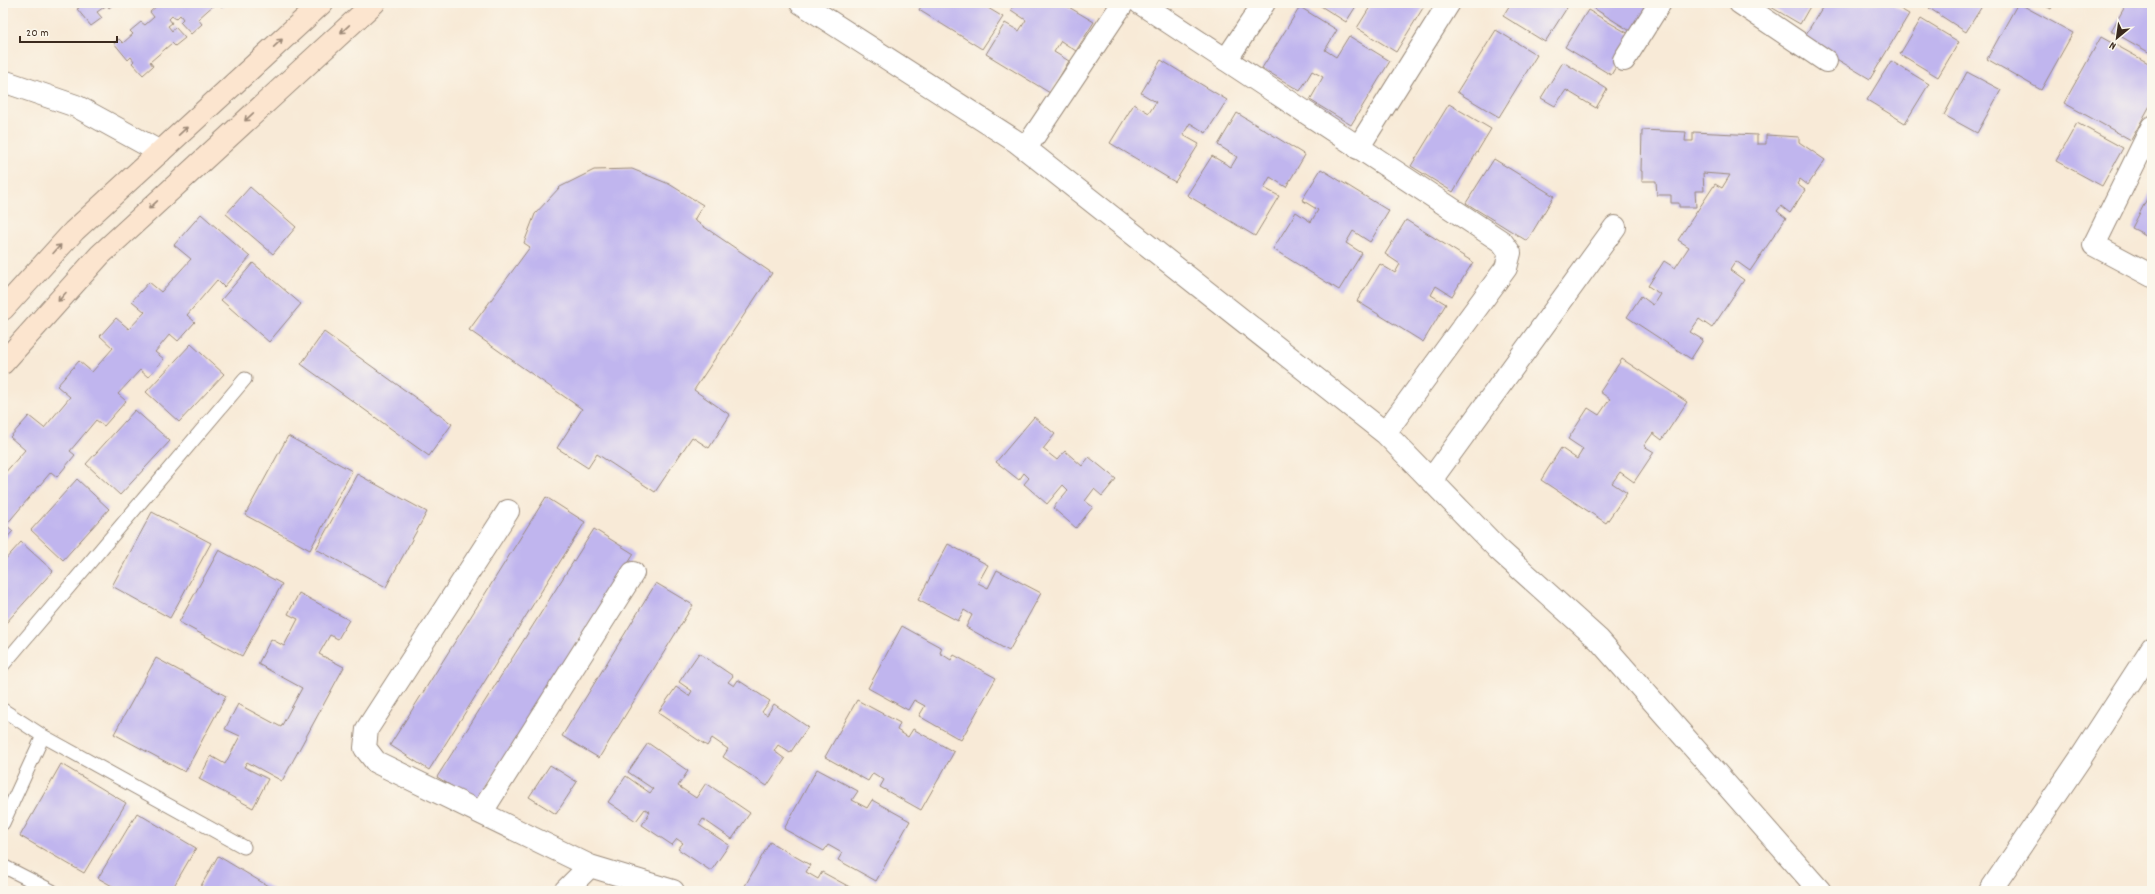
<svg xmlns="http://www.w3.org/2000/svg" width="2155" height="894" font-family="Dekko,sans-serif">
  <rect width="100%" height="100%" fill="#fbf7ec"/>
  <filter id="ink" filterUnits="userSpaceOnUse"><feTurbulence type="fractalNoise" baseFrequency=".025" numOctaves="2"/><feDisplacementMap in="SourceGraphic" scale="8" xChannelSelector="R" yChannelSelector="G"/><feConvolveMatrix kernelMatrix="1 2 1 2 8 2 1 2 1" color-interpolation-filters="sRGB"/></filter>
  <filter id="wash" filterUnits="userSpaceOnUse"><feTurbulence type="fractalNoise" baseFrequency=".012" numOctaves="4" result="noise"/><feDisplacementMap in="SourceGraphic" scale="16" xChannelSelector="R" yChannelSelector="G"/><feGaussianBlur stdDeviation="0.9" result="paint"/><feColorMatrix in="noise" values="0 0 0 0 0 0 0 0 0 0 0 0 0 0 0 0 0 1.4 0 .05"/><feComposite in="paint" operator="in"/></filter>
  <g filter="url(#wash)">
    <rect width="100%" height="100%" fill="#f8ead7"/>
    <g id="blocks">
      <path fill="#c0b5ee" d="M78 3H115L109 8 107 5 97 12 102 18 91 26 77 9 79 8 76 4Z
        M160 3H216L198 19 202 24 191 34 180 22 183 19 180 15 176 19 172 16 169 19 172 23 168 26 172 31 175 27 185 38 175 46 172 43 150 62 153 66 143 75 132 63 134 61 131 57 128 60 114 43 119 39 123 43 133 34 130 31 141 22 145 25 154 17 150 12Z
        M218 3H226L222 7Z
        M923 3H991L988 8 1003 17 982 49 919 10Z
        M1015 3H1062L1094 22 1076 51 1061 41 1054 52 1069 61 1050 93 986 54 1005 23 1019 31 1026 20 1011 10Z
        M1316 3H1358L1346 22Z
        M1363 3H1426L1396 52 1357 28 1370 7Z
        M1511 3H1570L1545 42 1503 16Z
        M1598 3H1654L1635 34 1595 9Z
        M1764 3H1812L1800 24Z
        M1825 3H1890L1909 14 1870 79 1803 39Z
        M1932 3H1984L1966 32 1929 8Z
        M2018 3 2073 33 2041 90 1987 59Z
        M2040 3H2054L2051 9Z
        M2127 3H2152V54L2111 31Z
        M1300 7 1337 30 1325 50 1336 57 1349 36 1390 61 1351 125 1310 100 1323 77 1312 71 1300 91 1262 68Z
        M1588 10 1634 37 1611 75 1565 47Z
        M1921 19 1959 42 1938 77 1900 54Z
        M1496 30 1537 55 1499 117 1457 92Z
        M2101 37 2152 65V102L2131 140 2064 103Z
        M1161 60 1227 100 1206 133 1190 123 1183 135 1199 144 1175 182 1110 143 1134 104 1149 113 1156 102 1141 93Z
        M1891 61 1929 84 1905 123 1867 100Z
        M1563 62 1607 89 1596 108 1566 90 1555 106 1541 98Z
        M1967 72 2001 90 1977 133 1944 115Z
        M1449 104 1491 129 1453 192 1411 166Z
        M1237 113 1305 155 1286 187 1270 177 1264 188 1279 196 1255 236 1187 195 1212 156 1231 167 1237 157 1218 145Z
        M2077 123 2123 148 2102 186 2056 161Z
        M1642 130 1686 132 1685 141H1693V132L1757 135V144H1766V135L1799 137V142L1825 160 1808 185 1800 179 1797 184 1805 190 1790 213 1781 206 1777 211 1786 218 1750 271 1736 261 1730 270 1744 280 1712 328 1699 319 1690 332 1703 340 1691 359 1627 317 1641 296 1653 305 1660 294 1648 286 1664 261 1675 268 1689 247 1678 240 1715 184 1722 188 1730 175 1703 173 1704 191H1695L1696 207H1679V203H1671V195H1657L1656 181H1642V171H1641Z
        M1494 159 1554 196 1527 241 1466 203Z
        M632 169 669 184 703 205 694 220 772 273 694 390 730 415 709 448 692 437 655 492 597 454 588 468 557 448 582 409 469 330 530 247 524 243 535 214 560 187 594 170Z
        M1321 169 1389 211 1370 242 1353 231 1346 243 1362 253 1339 290 1273 249 1296 212 1311 222 1318 210 1302 200Z
        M250 187 296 227 273 254 226 214Z
        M2152 189V238L2132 228Z
        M201 214 250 257 224 287 217 280 187 315 195 322 178 341 170 334 155 352 164 359 148 377 140 370 118 394 126 401 104 426 96 420 70 451 75 455 57 477 51 472 6 525 13 531 3 542V475L25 450 10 437 29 416 44 428 70 397 57 386 79 361 92 372 113 348 100 336 116 318 129 329 145 312 132 301 149 282 161 292 191 259 174 245Z
        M1406 220 1473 262 1452 296 1436 286 1431 295 1446 304 1423 342 1357 301 1380 264 1395 273 1400 264 1385 254Z
        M253 263 301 304 269 342 221 300Z
        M324 332 452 424 429 456 301 364Z
        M191 344 224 374 179 422 146 392Z
        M1622 359 1687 402 1662 440 1653 433 1644 446 1654 452 1634 482 1620 472 1612 483 1627 493 1606 523 1541 480 1561 448 1577 459 1583 449 1568 439 1588 408 1599 415 1610 399 1600 392Z
        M135 410 170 441 120 495 86 464Z
        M1034 417 1055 434 1043 449 1057 460 1065 451 1082 466 1089 457 1116 479 1102 496 1094 489 1085 501 1093 507 1076 528 1053 508 1068 490 1063 485 1047 504 1024 484 1029 478 1024 473 1019 480 996 462Z
        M288 436 352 471 310 550 245 515Z
        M357 474 427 512 386 587 316 549Z
        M77 479 109 509 63 560 31 530Z
        M546 497 585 522 429 770 390 745Z
        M152 512 211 543 170 618 112 586Z
        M594 529 634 554 477 802 437 777Z
        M21 542 53 571 5 624 3 622V562Z
        M948 544 988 565 978 583 988 588 997 570 1041 593 1009 651 966 627 972 615 964 610 958 621 918 600Z
        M219 550 282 584 242 656 179 622Z
        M656 583 693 605 599 758 562 736Z
        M299 593 349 620 338 639 330 635 319 654 344 667 282 781 247 762 244 767 268 779 253 808 199 779 211 756 225 764 240 736 225 729 238 704 281 727 302 688 258 664 271 639 284 646 298 619 288 614Z
        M902 626 942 648 940 653 951 660 954 655 996 678 961 740 919 716 925 706 914 700 908 710 868 688Z
        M699 653 733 676 728 682 734 686 738 680 770 701 762 712 767 715 774 704 808 727 790 753 778 745 774 751 785 759 767 786 723 757 728 749 712 738 707 746 658 713 676 687 689 696 692 691 679 682Z
        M156 658 226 696 185 772 114 734Z
        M857 700 900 723 897 730 908 737 913 729 954 752 921 810 880 787 884 780 873 773 868 781 825 757Z
        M648 743 688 771 678 786 696 798 706 783 750 813 732 839 703 819 699 825 729 845 711 871 678 849 683 843 677 839 672 845 642 825 650 812 645 809 636 821 608 802 626 776 650 793 653 789 628 772Z
        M61 764 126 803 84 873 20 836Z
        M550 765 577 782 556 814 529 797Z
        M817 769 858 791 852 800 867 808 872 800 910 821 876 881 838 860 842 853 828 845 824 851 784 829Z
        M137 813 196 848 171 891H121L98 878Z
        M770 842 810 865 806 872 818 879 822 872 857 891H742Z
        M218 856 273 889 272 891H198Z"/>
    </g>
  </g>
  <g filter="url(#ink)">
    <use href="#blocks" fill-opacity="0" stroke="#9a8a7a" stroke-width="1"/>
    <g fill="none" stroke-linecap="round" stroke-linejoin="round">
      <g stroke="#9a8a7a" stroke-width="15">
        <path id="lane" d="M3 665 245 379
          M3 710 43 736 244 847
          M3 823 43 736
          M3 866 52 891"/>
      </g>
      <g stroke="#9a8a7a" stroke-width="24">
        <path id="street" d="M801 3 1017 142 1385 433 1498 549 1599 640 1820 891
          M1140 3 1502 242 1510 253 1506 268 1385 433
          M1740 3 1826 61
          M1226 60 1264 3
          M1624 60 1660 3
          M3 81 76 106 160 152
          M2152 127 2094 245 2152 276
          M1026 148 1123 3
          M1358 148 1449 3
          M1431 480 1615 227
          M508 511 367 729 365 748 376 762 590 866
          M481 813 633 573
          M565 891 590 866 673 891
          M1990 891 2080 759 2152 648"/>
      </g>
      <g stroke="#9a8a7a" stroke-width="24">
        <path id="secondary" d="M3 309 74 231 322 3
          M3 363 100 255 374 3"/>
      </g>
      <use href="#lane" stroke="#fff" stroke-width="13"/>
      <use href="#street" stroke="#fff" stroke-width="22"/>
      <use href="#secondary" stroke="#fce5cf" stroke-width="22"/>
    </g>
    <defs><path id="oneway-shaft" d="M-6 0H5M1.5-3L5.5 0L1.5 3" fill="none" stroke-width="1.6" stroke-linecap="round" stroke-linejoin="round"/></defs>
    <g stroke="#9c8876">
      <use href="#oneway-shaft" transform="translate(345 29) rotate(137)"/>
      <use href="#oneway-shaft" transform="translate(278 43) rotate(-43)"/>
      <use href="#oneway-shaft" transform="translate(249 117) rotate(137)"/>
      <use href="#oneway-shaft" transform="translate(183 131) rotate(-43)"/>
      <use href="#oneway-shaft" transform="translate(153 205) rotate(137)"/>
      <use href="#oneway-shaft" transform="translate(57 249) rotate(-48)"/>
      <use href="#oneway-shaft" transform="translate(62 297) rotate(132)"/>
    </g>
  </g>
  <rect width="2155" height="894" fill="none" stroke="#fbf7ec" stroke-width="16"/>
  <g transform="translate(2117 38) rotate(209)" stroke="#fbf7ec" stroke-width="3" paint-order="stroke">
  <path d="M0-3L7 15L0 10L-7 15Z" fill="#3b2a1e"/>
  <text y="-6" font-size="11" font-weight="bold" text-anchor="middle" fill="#3b2a1e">N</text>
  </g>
  <path d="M20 36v6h97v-6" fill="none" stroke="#3b2a1e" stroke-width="2"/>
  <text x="26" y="36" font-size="12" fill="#3b2a1e" stroke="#fbf7ec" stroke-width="3" paint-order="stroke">20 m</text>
</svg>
